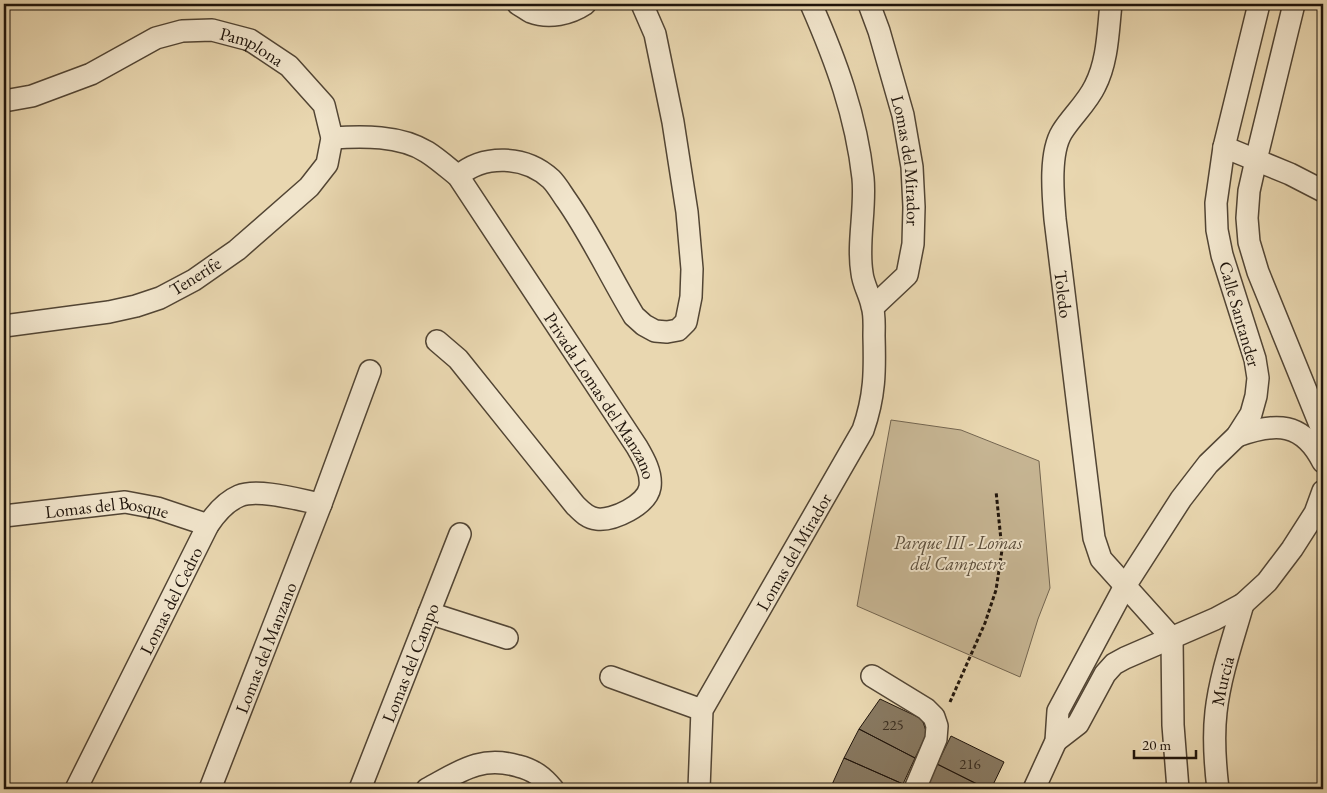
<svg xmlns="http://www.w3.org/2000/svg" width="1327" height="793" font-family="'EB Garamond',serif">
  <rect width="100%" height="100%" fill="#e9d7b0"/>
  <filter id="stains"><feTurbulence type="fractalNoise" baseFrequency=".004" numOctaves="4"/><feColorMatrix values="0 0 0 0 .2 0 0 0 0 .09 0 0 0 0 .02 0 0 0 .5 -.17"/></filter>
  <radialGradient id="worn" r=".72"><stop offset=".6" stop-color="#630" stop-opacity="0"/><stop offset="1" stop-color="#630" stop-opacity=".3"/></radialGradient>
  <path fill="#c7b694" stroke="#736550" d="M891 420 961 430 1039 461 1050 588 1038 619 1020 677 857 606Z"/>
  <path fill="#887961" stroke="#1f140b" d="M880 699 922 719 927 734 915 758 859 729Z
    M859 729 915 758 903 784 844 758Z
    M951 736 1004 762 991 789H987L937 764Z
    M844 758 903 784 900 789H830Z
    M937 764 987 789H924Z"/>
  <g fill="none" stroke-linecap="round" stroke-linejoin="round">
    <g stroke="#524534" stroke-width="24">
      <g id="street">
        <path d="M518 4C522 6 527 10 531 12 549 19 570 14 585 4"/>
        <path id="s1" d="M869 4 879 31 903 115 912 167 914 207 913 244 907 275 873 307"/>
        <path id="s2" d="M1111 4C1108 30 1108 61 1095 86 1087 103 1072 116 1062 132 1049 153 1053 195 1055 219L1094 538 1101 559 1172 638"/>
        <path d="M1294 4 1256 160 1249 191 1247 218 1249 242 1258 272 1323 432"/>
        <path id="s3" d="M4 101 32 96 91 74 156 38 182 31 212 30 250 40 289 66 324 105 332 138 327 164 309 187 237 250 194 280 160 298 136 306 109 312 4 326"/>
        <path id="s4" d="M332 138C362 136 400 135 427 152 438 159 448 168 458 176L637 447C644 459 652 473 650 487 647 505 613 521 597 519 587 518 581 511 575 505L458 359 437 341"/>
        <path d="M1224 147 1290 174 1323 191"/>
        <path d="M458 176C484 154 525 155 551 179 557 185 562 194 567 201 592 237 611 278 634 316L644 325 655 331 667 332 678 330 686 322 691 297 692 269 687 212 673 122 655 34 642 4"/>
        <path d="M1237 436C1276 422 1303 422 1323 462"/>
        <path id="s5" d="M4 516 125 502 157 508 208 525"/>
        <path d="M429 613 507 638"/>
        <path d="M1172 638 1173 725 1178 789"/>
        <path d="M872 676 926 709 934 717 937 726 936 739 915 789"/>
        <path d="M611 677 702 710"/>
        <path d="M1056 741 1078 724 1105 674 1114 664 1125 658 1215 619 1243 604 1267 582 1292 549 1315 513 1323 491"/>
        <path id="s6" d="M76 789 208 525C216 513 225 502 239 496 258 488 300 500 321 504"/>
        <path id="s7" d="M210 789 321 504 370 371"/>
        <path id="s8" d="M360 789 460 534"/>
        <path d="M427 789C459 772 480 755 518 766 534 770 543 777 553 789"/>
        <path id="s9" d="M699 789 702 710 863 430C875 396 875 371 874 336 874 326 875 315 872 306 870 295 863 284 862 273 857 243 866 209 863 178 856 115 836 61 811 4"/>
        <path d="M1034 789 1056 741 1058 711 1125 586 1181 499 1208 464 1237 436 1251 414 1256 396 1258 378 1255 359 1222 255 1217 230 1216 203 1224 147 1259 4"/>
        <path id="s10" d="M1218 789C1215 764 1213 738 1216 712 1220 676 1233 639 1243 604"/>
      </g>
    </g>
    <path stroke="#1f140b" stroke-width="3" stroke-dasharray="4 2.5" stroke-linecap="butt" d="M950 702 985 623 996 590 1002 550 996 491"/>
    <use href="#street" stroke="#f1e5cc" stroke-width="21"/>
  </g>
  <g text-anchor="middle" dominant-baseline="central" stroke-width="4" stroke-linejoin="round" paint-order="stroke">
    <g font-size="15" fill="#392d20">
      <text x="893" y="724">225</text>
      <text x="970" y="763">216</text>
    </g>
    <g font-size="18" fill="#1f140b" stroke="#f1e5cc">
      <text stroke="none"><textPath href="#s3" startOffset="266">Pamplona</textPath></text>
      <text stroke="none"><textPath href="#s1" startOffset="162">Lomas del Mirador</textPath></text>
      <text transform="translate(195 276) rotate(-32)">Tenerife</text>
      <text stroke="none"><textPath href="#s2" startOffset="305">Toledo</textPath></text>
      <text transform="translate(1240 314) rotate(74)">Calle Santander</text>
      <text stroke="none"><textPath href="#s4" startOffset="399">Privada Lomas del Manzano</textPath></text>
      <text stroke="none"><textPath href="#s5" startOffset="104">Lomas del Bosque</textPath></text>
      <text stroke="none"><textPath href="#s9" startOffset="262">Lomas del Mirador</textPath></text>
      <text stroke="none"><textPath href="#s6" startOffset="211">Lomas del Cedro</textPath></text>
      <text stroke="none"><textPath href="#s7" startOffset="152">Lomas del Manzano</textPath></text>
      <text stroke="none"><textPath href="#s8" startOffset="136">Lomas del Campo</textPath></text>
      <text stroke="none"><textPath href="#s10" startOffset="109">Murcia</textPath></text>
    </g>
    <g font-size="18" font-style="italic" fill="#5a4d3b" stroke="#f1e5cc">
      <text x="958" y="542">Parque III - Lomas<tspan x="958" dy="21">del Campestre</tspan></text>
    </g>
  </g>
  <rect width="1327" height="793" fill="none" stroke="#e9d7b0" stroke-width="20"/>
  <rect x="5" y="5" width="1317" height="783" fill="none" stroke="#1f140b" stroke-width="2.5"/>
  <rect x="10" y="10" width="1307" height="773" fill="none" stroke="#1f140b"/>
  <path d="M1134 750v8h62v-8" fill="none" stroke="#1f140b" stroke-width="2.5"/>
  <text x="1142" y="750" font-size="15" fill="#1f140b" stroke="#f1e5cc" stroke-width="4" paint-order="stroke">20 m</text>
  <rect width="100%" height="100%" filter="url(#stains)"/>
  <rect width="100%" height="100%" fill="url(#worn)"/>
</svg>
